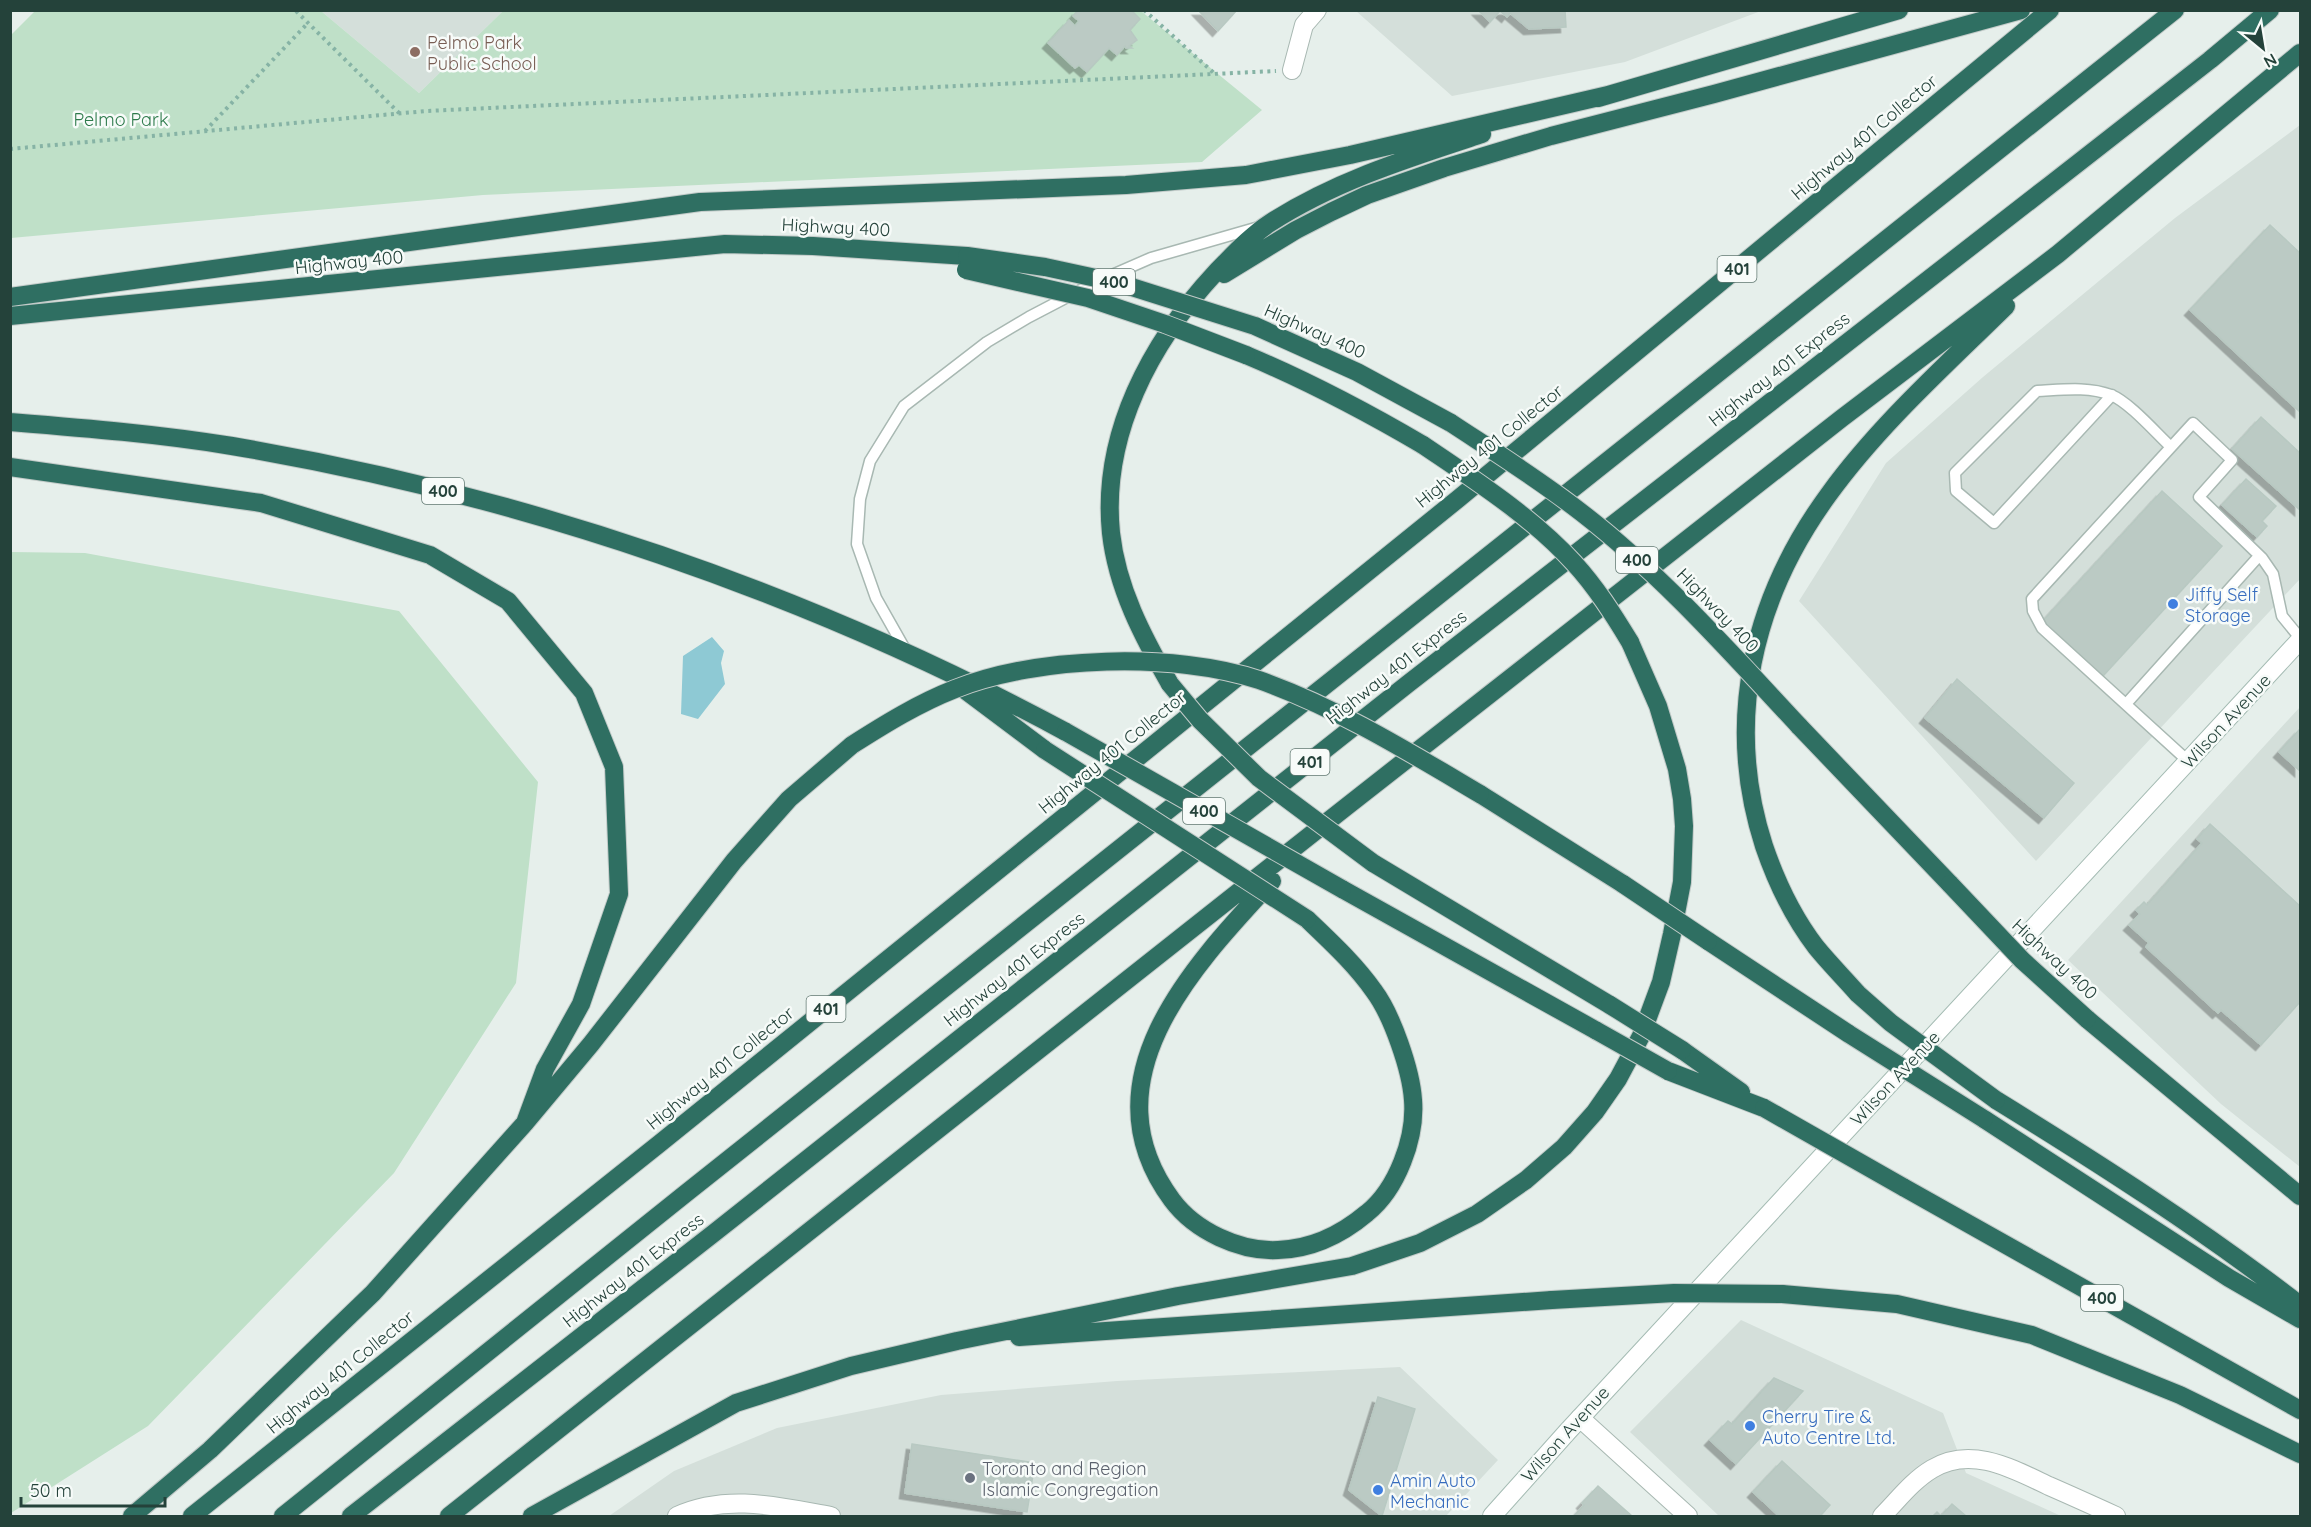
<svg xmlns="http://www.w3.org/2000/svg" width="2311" height="1527" font-family="Quicksand,sans-serif">
  <defs>
    <filter id="shadow"><feDropShadow dx="-5.5" dy="5.5" stdDeviation="0" flood-color="#0004"/></filter>
  </defs>
  <rect width="100%" height="100%" fill="#e6efeb"/>
  <path fill="#d4dfda" d="M321 11H503L419 93Z
    M1356 11H1761L1625 62 1452 96Z
    M2300 125V579L2036 861 1799 601 1886 463 1983 377 2175 218Z
    M2300 707V1167L2221 1104 2068 960Z
    M1741 1320 1943 1413 1966 1473 2061 1516H1719L1630 1432Z
    M1400 1367 1498 1460 1446 1516H609L674 1471 777 1428 941 1395 1117 1381Z"/>
  <path fill="#bfe0c8" d="M35 11H321L419 93 503 11H1141L1262 110 1202 162 483 195 11 238 10 36Z
    M11 552 85 553 399 611 538 782 516 983 394 1173 148 1426 11 1513Z"/>
  <path fill="#8ec9d4" d="M712 637 724 651 721 663 725 684 698 719 681 714 683 656Z"/>
  <path fill="#bbcac4" stroke="#b8c9c2" stroke-width="1.5" filter="url(#shadow)" d="M1078 10H1131L1140 19 1130 30 1137 40 1129 46 1132 48H1126L1125 46 1117 55 1109 48 1087 72 1079 65 1075 68 1048 43 1069 20 1075 26 1079 21 1073 16Z
    M1198 10H1237L1218 31Z
    M1478 10H1565L1566 27 1529 29 1510 13 1507 17 1500 11 1490 22Z
    M2270 225 2300 253V319L2298 322 2300 324V412L2190 310Z
    M2261 417 2300 453V510L2232 449Z
    M2246 479 2276 506 2262 521 2267 526 2257 537 2222 505Z
    M2162 491 2222 546 2102 677 2042 622Z
    M1957 679 2074 783 2044 818 1925 718Z
    M2300 729V771L2279 752Z
    M2210 824 2300 906V1002L2261 1045 2221 1010 2218 1013 2146 947 2149 943 2129 925 2140 914 2136 910 2144 902 2147 905 2202 843 2197 839Z
    M1774 1378 1803 1391 1736 1464 1710 1440 1728 1421 1732 1424Z
    M1378 1397 1415 1409 1382 1516 1349 1490Z
    M912 1444 1035 1463 1027 1512 905 1493Z
    M1782 1461 1830 1505 1820 1516H1779L1753 1492Z
    M1598 1486 1632 1516H1574L1584 1505 1582 1503Z
    M1952 1504 1966 1516H1933L1937 1512 1941 1516Z"/>
  <g fill="none" stroke-linecap="round" stroke-linejoin="round">
    <g stroke="#a8b8b2" stroke-width="13">
      <path id="service" d="M2112 395 1994 523 1956 491 1955 473 2037 391C2060 390 2088 386 2111 395 2129 402 2156 433 2171 447
        M906 651 876 598 857 544 860 499 870 461 904 406 987 342 1029 317 1096 282 1151 258 1259 227
        M2126 704 2259 556
        M2188 761 2042 628 2033 611 2032 599 2193 423 2232 460 2199 497 2262 558 2273 574 2282 616 2300 638"/>
    </g>
    <g stroke="#a8b8b2" stroke-width="20">
      <path id="minor" d="M1292 70 1304 25 1317 10
        M1580 1418 1688 1516
        M677 1516C727 1493 780 1507 831 1516
        M1882 1516C1898 1500 1912 1481 1932 1469 1971 1445 2013 1469 2049 1486 2072 1496 2094 1506 2116 1516"/>
    </g>
    <g stroke="#a4bbb3" stroke-width="20">
      <path id="secondary" d="M1492 1516 1568 1431 2300 640"/>
    </g>
    <g stroke="#c2cac8" stroke-width="20">
      <path id="motorway" d="M1598 98 1899 10
        M1224 274 1296 230 1331 212 1367 195 1444 168 1551 136 1714 94 2021 10
        M10 297 700 202 1126 185 1246 175 1350 155 1608 95
        M10 316 725 244 813 246 967 256
        M1255 326 1357 372 1451 423
        M1246 355C1308 381 1365 411 1423 445
        M10 422C84 428 159 434 232 446 522 495 806 592 1066 732
        M10 467 261 503 430 555 508 601 584 693 614 767 619 894 581 1004 545 1069 525 1123
        M1170 684C1143 637 1117 588 1111 533 1101 434 1151 342 1216 272 1233 255 1250 236 1270 223 1335 181 1409 158 1482 134
        M965 690 1045 750
        M1799 726 1950 884
        M1480 794 1623 884
        M1373 863 1610 1005
        M1272 881C1192 967 1084 1081 1172 1200 1195 1231 1240 1252 1278 1250 1311 1249 1342 1234 1367 1213 1397 1189 1416 1138 1413 1100 1411 1070 1392 1015 1374 991 1355 964 1331 942 1307 919
        M1342 889 1597 1031
        M1708 941 1849 1034
        M1858 994C1844 978 1829 963 1816 947 1793 917 1776 881 1764 846 1724 722 1752 599 1829 494 1879 425 1945 366 2006 306
        M2087 1019 2300 1196
        M1682 1050 1741 1092
        M1668 1071 1764 1108
        M1996 1100C2100 1164 2203 1230 2300 1305
        M1984 1119 2229 1278 2300 1319
        M1903 1187 2300 1410
        M1782 1294 1897 1304 2032 1335 2180 1395 2300 1454
        M1019 1337 1552 1300
        M132 1516 210 1450 373 1293 525 1123 591 1044 734 861 789 799 852 745
        M192 1516 659 1144 1458 499 2050 10
        M283 1516 685 1194 2175 10
        M351 1516 714 1233 1409 683 2050 185 2210 60 2270 10
        M449 1516 1346 807 1842 418 2058 254 2300 53
        M532 1516 736 1403 851 1366 957 1341 1178 1296 1352 1266 1420 1243 1477 1214 1526 1180 1564 1147 1595 1112 1618 1079 1641 1036 1661 982 1672 934 1682 882 1684 826 1682 799 1677 769 1658 706 1630 642"/>
    </g>
    <path stroke="#86b3a5" stroke-width="4" stroke-dasharray="3 4.5" stroke-linecap="butt" d="M1144 10 1214 73
      M296 11 399 113
      M205 131 308 23
      M10 149 426 111 1276 71"/>
    <use href="#service" stroke="#fff" stroke-width="10"/>
    <use href="#minor" stroke="#fff" stroke-width="18"/>
    <use href="#secondary" stroke="#fff" stroke-width="18"/>
    <use href="#motorway" stroke="#2f6f62" stroke-width="18"/>
    <g stroke="#c2cac8" stroke-width="20" stroke-linecap="butt">
      <path id="motorway-bridge" d="M967 256 1045 267 1119 283 1255 326
        M966 270 1088 298 1165 324 1246 355
        M1451 423C1495 452 1540 480 1582 513 1662 575 1730 652 1799 726
        M1423 445C1476 481 1531 516 1574 563 1596 587 1613 614 1630 642
        M1170 684 1200 720 1259 778 1373 863
        M1066 732 1342 889
        M852 745C885 724 919 703 955 689 1038 656 1175 652 1259 680 1338 708 1409 752 1480 794
        M1045 750 1307 919
        M1623 884 1708 941
        M1950 884 2022 960 2087 1019
        M1858 994 1891 1023 1996 1100
        M1610 1005 1682 1050
        M1597 1031 1668 1071
        M1849 1034 1984 1119
        M1764 1108 1903 1187
        M1552 1300 1674 1293 1782 1294"/>
    </g>
    <use href="#motorway-bridge" stroke="#2f6f62" stroke-width="18"/>
  </g>
  <circle fill="#8d6e63" stroke="#f7fbf9" stroke-width="2" cx="415" cy="52" r="6"/>
  <g fill="#3f7fe0" stroke="#f7fbf9" stroke-width="2">
    <circle cx="2173" cy="604" r="6"/>
    <circle cx="1750" cy="1426" r="6"/>
    <circle cx="1378" cy="1490" r="6"/>
  </g>
  <circle fill="#6b7280" stroke="#f7fbf9" stroke-width="2" cx="970" cy="1478" r="6"/>
  <g text-anchor="middle" dominant-baseline="central" stroke-width="5" stroke-linejoin="round" paint-order="stroke">
    <g fill="#f7fbf9" stroke="#637a73" stroke-width="1.5">
      <rect x="1717.5" y="256" width="39" height="26" rx="4.5"/>
      <rect x="1093" y="269" width="42" height="26" rx="4.5"/>
      <rect x="422" y="478" width="42" height="26" rx="4.5"/>
      <rect x="1616" y="547" width="42" height="26" rx="4.5"/>
      <rect x="1290.5" y="749" width="39" height="26" rx="4.5"/>
      <rect x="1183" y="798" width="42" height="26" rx="4.5"/>
      <rect x="806.5" y="996" width="39" height="26" rx="4.5"/>
      <rect x="2081" y="1285" width="42" height="26" rx="4.5"/>
    </g>
    <g font-size="16" font-weight="bold" fill="#24423a">
      <text x="1737" y="269">401</text>
      <text x="1114" y="282">400</text>
      <text x="443" y="491">400</text>
      <text x="1637" y="560">400</text>
      <text x="1310" y="762">401</text>
      <text x="1204" y="811">400</text>
      <text x="826" y="1009">401</text>
      <text x="2102" y="1298">400</text>
    </g>
    <g font-size="18" fill="#785e54" stroke="#f7fbf9" text-anchor="start">
      <text x="427" y="42">Pelmo Park<tspan x="427" dy="21">Public School</tspan></text>
    </g>
    <g font-size="18" fill="#2d7a4b" stroke="#f7fbf9">
      <text x="121" y="119">Pelmo Park</text>
    </g>
    <g font-size="18" fill="#24423a" stroke="#f7fbf9">
      <text transform="translate(1864 137) rotate(-40)">Highway 401 Collector</text>
      <text transform="translate(836 227) rotate(3)">Highway 400</text>
      <text transform="translate(349 262) rotate(-6)">Highway 400</text>
      <text transform="translate(1315 331) rotate(24)">Highway 400</text>
      <text transform="translate(1779 369) rotate(-38)">Highway 401 Express</text>
      <text transform="translate(1489 446) rotate(-39)">Highway 401 Collector</text>
      <text transform="translate(1718 610) rotate(46)">Highway 400</text>
      <text transform="translate(1396 667) rotate(-38)">Highway 401 Express</text>
      <text transform="translate(2226 721) rotate(-47)">Wilson Avenue</text>
      <text transform="translate(1112 752) rotate(-39)">Highway 401 Collector</text>
      <text transform="translate(2055 959) rotate(43)">Highway 400</text>
      <text transform="translate(1014 969) rotate(-38)">Highway 401 Express</text>
      <text transform="translate(720 1068) rotate(-39)">Highway 401 Collector</text>
      <text transform="translate(1895 1078) rotate(-47)">Wilson Avenue</text>
      <text transform="translate(633 1270) rotate(-38)">Highway 401 Express</text>
      <text transform="translate(340 1372) rotate(-39)">Highway 401 Collector</text>
      <text transform="translate(1565 1434) rotate(-48)">Wilson Avenue</text>
    </g>
    <g font-size="18" fill="#366cbe" stroke="#f7fbf9" text-anchor="start">
      <text x="2185" y="594">Jiffy Self<tspan x="2185" dy="21">Storage</tspan></text>
      <text x="1762" y="1416">Cherry Tire &amp;<tspan x="1762" dy="21">Auto Centre Ltd.</tspan></text>
      <text x="1390" y="1480">Amin Auto<tspan x="1390" dy="21">Mechanic</tspan></text>
    </g>
    <g font-size="18" fill="#5b616d" stroke="#f7fbf9" text-anchor="start">
      <text x="982" y="1468">Toronto and Region<tspan x="982" dy="21">Islamic Congregation</tspan></text>
    </g>
  </g>
  <rect width="2311" height="1527" fill="none" stroke="#24423a" stroke-width="24"/>
  <g transform="translate(2263 48) rotate(150)" stroke="#f7fbf9" stroke-width="4.5" paint-order="stroke">
  <path d="M0-4.5L10 22L0 15L-10 22Z" fill="#24423a"/>
  <text y="-9" font-size="16" font-weight="bold" text-anchor="middle" fill="#24423a">N</text>
  </g>
  <path d="M21 1497v9h144v-9" fill="none" stroke="#24423a" stroke-width="3"/>
  <text x="30" y="1497" font-size="18" fill="#24423a" stroke="#f7fbf9" stroke-width="4.5" paint-order="stroke">50 m</text>
</svg>
